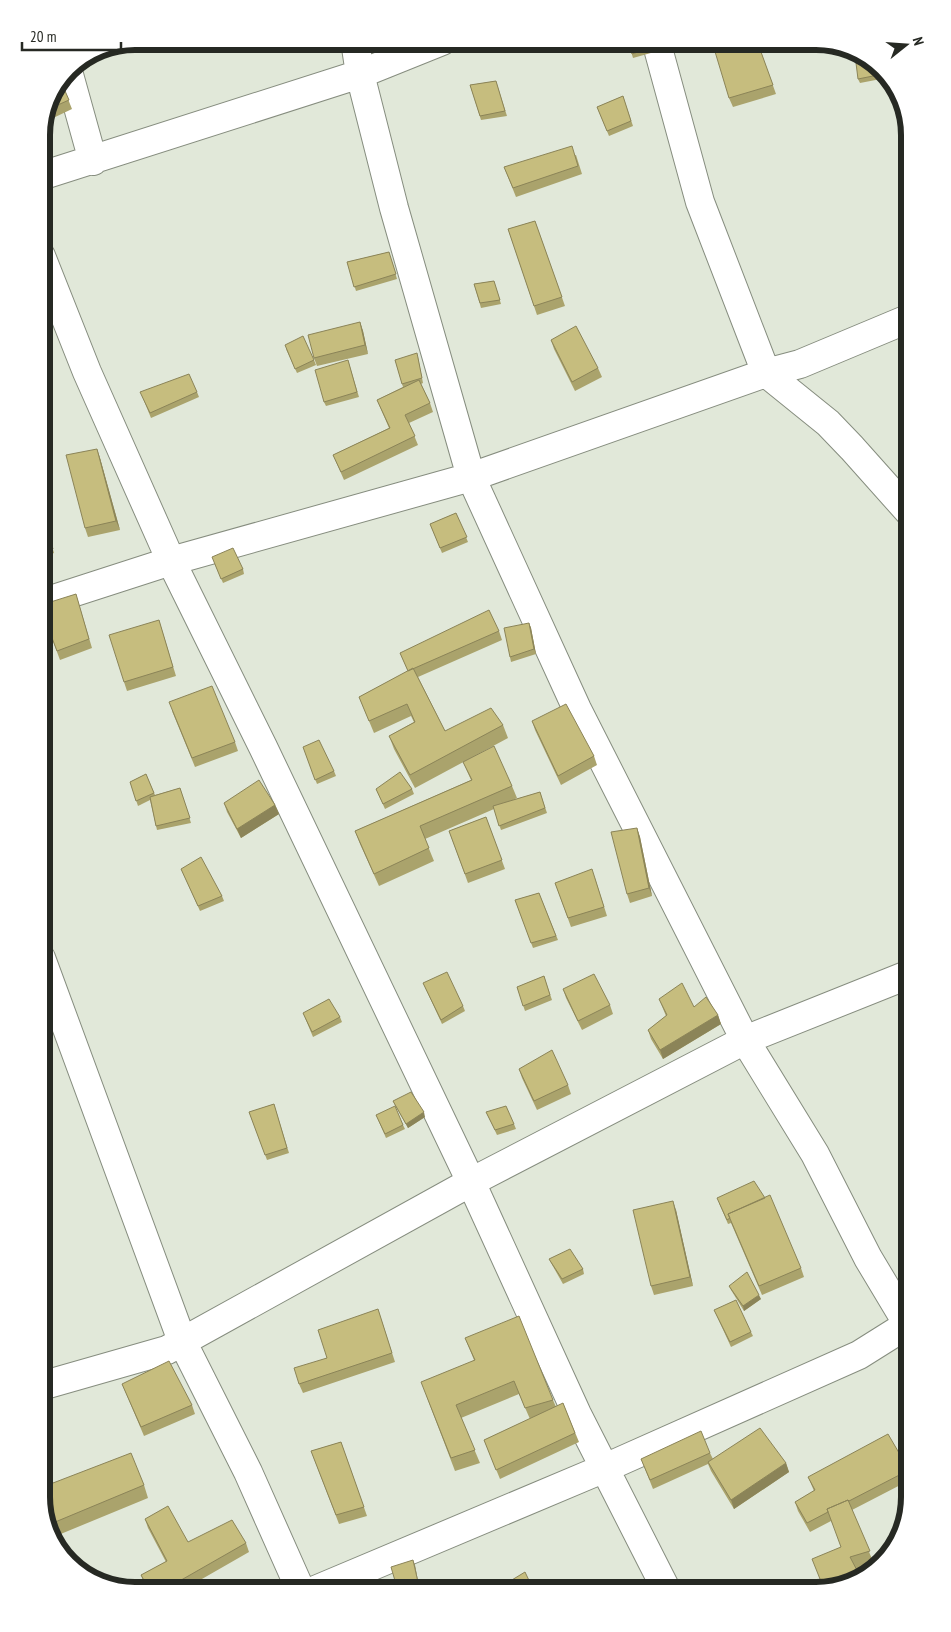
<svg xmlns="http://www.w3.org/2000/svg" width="951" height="1632" font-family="'PT Sans Narrow',sans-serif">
  <rect width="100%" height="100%" fill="#e1e8d9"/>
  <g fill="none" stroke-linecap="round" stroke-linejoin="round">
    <g stroke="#868d7f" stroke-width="30">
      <path id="minor" d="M355 41 360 74 394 208 471 477 577 709 745 1040 815 1154 868 1258 910 1328
        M656 41 700 202 766 373 828 423 852 448 910 513
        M68 71 93 161
        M41 176 360 74 442 41
        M41 256 87 372 171 561 263 747 471 1182 577 1414 667 1591
        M41 603 171 561 471 477 766 373 800 364 910 318
        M41 958 182 1341 248 1472 301 1591
        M41 1386 167 1350 471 1182 745 1040 910 974
        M313 1591 605 1468 859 1355 910 1323"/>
    </g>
    <use href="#minor" stroke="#fff" stroke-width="28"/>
  </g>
  <path fill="#aaa36c" d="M628 41H654L658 51 633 58Z
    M757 41 776 94 733 107 729 98Z
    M868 57 886 77V78L860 83 858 79Z
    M496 81 507 116 481 120 470 85Z
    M62 84 72 109 51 119 48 114Z
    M623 96 633 126 609 136 597 107Z
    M576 155 582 174 516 197 504 167Z
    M535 221 565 306 537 315 508 229Z
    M389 252 397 279 356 291 347 262Z
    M494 281 501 304 481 308 474 284Z
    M360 322 363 331 368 354 317 366 314 358Z
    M551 340 598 368 602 377 575 391 554 349Z
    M286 349 314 360 316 365 297 373Z
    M418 357 423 383 421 384 430 403 433 412 409 423 418 445 344 480 333 455 389 428 377 400 403 387 395 360Z
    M348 360 359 397 326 406 324 402Z
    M197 392 199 397 151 418 142 396Z
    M97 449 100 458 120 530 88 537 85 528Z
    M456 513 468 542 442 553 430 524Z
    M47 529 54 553 41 559V531Z
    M214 562 243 569 244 574 223 583Z
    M76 594 92 648 60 660 41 609Z
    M159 620 176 676 127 691 124 682Z
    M529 623 531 628 536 654 511 662 510 657Z
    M499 631 502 640 418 677 445 731 503 725 508 738 415 788 394 749 389 736 414 722 411 716 374 733 359 697 408 671 400 653Z
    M172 711 235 742 238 751 195 767Z
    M532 721 594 756 597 765 561 785 535 730Z
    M303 747 334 771 336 776 317 784Z
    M463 762 512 786 517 798 513 800 540 792 547 813 501 830 494 809 425 839 434 861 379 886 360 844 355 831 471 780Z
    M146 774 155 795 180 788 191 823 157 830 150 800 138 806 130 782Z
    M376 789H412L414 794 385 809Z
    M224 803 275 805 279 814 241 838 227 812Z
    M486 817 505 869 468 883 449 831Z
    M637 828 640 837 652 896 630 903 627 894Z
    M181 869 222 896 224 901 200 911Z
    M595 878 607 916 571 927 555 883Z
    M539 893 558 940 533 948 515 900Z
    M544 976 552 1000 525 1011 517 987Z
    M423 983 463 1006 465 1011 442 1024Z
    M563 989 610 1005 613 1014 582 1030 566 998Z
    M659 999 694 1007 718 1015 721 1024 663 1059 651 1039 648 1030 666 1016Z
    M303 1013 340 1017 342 1022 313 1037Z
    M519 1069 568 1085 571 1094 537 1110 522 1078Z
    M393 1101 425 1117 408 1128 395 1105Z
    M274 1104 289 1153 267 1160 249 1112Z
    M486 1112 514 1124 516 1129 497 1135Z
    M376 1115 403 1125 405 1129 386 1138Z
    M41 1146 50 1168 41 1172Z
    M719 1203 801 1268 804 1277 762 1295 731 1223 728 1224Z
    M676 1210 693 1286 654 1295 651 1286Z
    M549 1259 583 1269 584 1274 563 1284 551 1263Z
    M729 1286 761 1299 744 1311 731 1290Z
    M378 1309 395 1362 303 1393 299 1384Z
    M714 1310 751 1332 753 1336 731 1347Z
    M465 1338 553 1400 556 1407 563 1403 579 1442 500 1479 484 1440 530 1419 519 1394 461 1418 480 1463 455 1471 426 1395 474 1360Z
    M122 1384 192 1405 195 1414 144 1436Z
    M341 1442 367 1516 339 1524 311 1451Z
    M710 1453 713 1459 786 1463 789 1472 734 1509 711 1471 708 1464 653 1489 641 1459Z
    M909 1470 910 1474V1480L852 1510 874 1564 856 1569 831 1521 810 1532 798 1511 795 1502 814 1491 808 1477Z
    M53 1483 144 1485 148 1498 51 1538 41 1497Z
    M145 1519 188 1542 246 1543 249 1552 181 1591H148L144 1584 141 1575 166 1562 148 1528Z"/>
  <path fill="#8b8458" d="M360 322 363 331 368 354 365 345Z
    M97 449 100 458 120 530 116 521Z
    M529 623 531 628 536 654 534 649Z
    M275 805 279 814 241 838 237 829Z
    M637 828 640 837 652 896 649 888Z
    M718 1015 721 1024 663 1059 660 1050Z
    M424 1112 425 1117 408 1128 406 1124Z
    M673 1201 676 1210 693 1286 690 1277Z
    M759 1295 761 1299 744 1311 743 1306Z
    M786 1463 789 1472 734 1509 731 1500Z
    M413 1560 415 1565 420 1591Z"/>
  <path fill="#c6bd7e" stroke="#8b8458" d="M628 41H654L656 46 632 54Z
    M726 41H757L773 85 729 98 713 45Z
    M860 54 868 57 883 74 858 79 855 55Z
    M496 81 505 111 480 116 470 85Z
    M62 84 69 100 51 108Z
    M623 96 631 121 607 131 597 107Z
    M572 146 578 166 513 188 504 167Z
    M535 221 562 297 534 306 508 229Z
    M389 252 396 274 354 287 347 262Z
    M494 281 500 300 480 303 474 284Z
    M360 322 365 345 314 358 308 335Z
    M576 326 598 368 572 382 551 340Z
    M303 336 314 360 295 369 285 345Z
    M417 353 422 378 402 384 395 360Z
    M348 360 357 392 324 402 315 370Z
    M189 374 197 392 150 413 140 392Z
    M419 380 430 403 405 415 415 436 341 472 333 455 390 428 377 400Z
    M97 449 116 521 85 528 66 455Z
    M456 513 467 537 440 548 430 524Z
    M47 529 53 549 41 554V531Z
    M233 548 243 569 221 579 212 557Z
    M76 594 89 639 57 651 41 609V605Z
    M489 610 499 631 408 671 400 653Z
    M159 620 173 667 124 682 109 635Z
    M529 623 534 649 510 657 504 628Z
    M413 668 445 731 491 708 503 725 410 775 389 736 415 722 407 704 369 721 359 697Z
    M212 686 235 742 192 758 169 702Z
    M566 704 594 756 558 776 532 721Z
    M319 740 334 771 315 780 303 747Z
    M494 746 512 786 420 826 429 848 374 874 355 831 472 780 463 762Z
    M400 772 412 789 383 804 376 789Z
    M146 774 154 793 136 801 130 782Z
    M259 780 275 805 237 829 224 803Z
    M180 788 190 818 156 826 150 797Z
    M540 792 545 808 499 826 493 806Z
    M486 817 502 860 465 874 449 831Z
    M637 828 649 888 627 894 611 832Z
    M201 857 222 896 198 906 181 869Z
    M592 869 604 907 568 918 555 883Z
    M539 893 556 936 531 943 515 900Z
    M447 972 463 1006 441 1020 423 983Z
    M594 974 610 1005 578 1021 563 989Z
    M544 976 550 995 523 1006 517 987Z
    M682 983 694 1007 706 997 718 1015 660 1050 648 1030 667 1015 659 999Z
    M329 999 340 1017 312 1032 303 1013Z
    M552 1050 568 1085 534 1101 519 1069Z
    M411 1092 424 1112 406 1124 393 1101Z
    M274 1104 287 1148 265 1155 249 1112Z
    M395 1106 403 1125 385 1134 376 1115Z
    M506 1106 514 1124 495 1130 486 1112Z
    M41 1146 47 1159 41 1162Z
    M754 1181 765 1198 728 1214 730 1218 727 1220 717 1198Z
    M770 1195 801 1268 759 1286 728 1214Z
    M673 1201 690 1277 651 1286 633 1210Z
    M570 1249 583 1269 562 1279 549 1259Z
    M747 1272 759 1295 743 1306 729 1286Z
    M736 1300 751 1332 730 1342 714 1310Z
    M378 1309 392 1353 299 1384 294 1368 327 1358 318 1330Z
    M519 1316 553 1400 525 1408 514 1381 456 1405 475 1450 451 1458 421 1382 475 1360 465 1338Z
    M169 1361 192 1405 141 1427 122 1384Z
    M563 1403 575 1433 496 1470 484 1440Z
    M760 1428 786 1463 731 1500 708 1462Z
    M701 1431 710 1453 650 1480 641 1459Z
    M888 1434 909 1470 849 1501 848 1500 827 1509 828 1512 807 1523 795 1502 815 1490 808 1477Z
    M341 1442 364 1507 336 1515 311 1451Z
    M131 1453 144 1485 48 1525 41 1497V1472L45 1470 53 1483Z
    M848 1500 870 1551 850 1557 861 1578 857 1581 824 1589 812 1559 841 1547 827 1509Z
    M168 1506 188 1542 232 1520 246 1543 162 1591H150L141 1575 167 1561 145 1519Z
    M413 1560 420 1591H398L391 1567Z
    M525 1572 534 1591H504L502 1586Z"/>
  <path d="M0 0H951V1632H0ZM135 50H816A85 85 0 0 1 901 135V1497A85 85 0 0 1 816 1582H135A85 85 0 0 1 50 1497V135A85 85 0 0 1 135 50Z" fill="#fff" fill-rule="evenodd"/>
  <path fill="none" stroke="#262923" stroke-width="6" d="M135 50H816A85 85 0 0 1 901 135V1497A85 85 0 0 1 816 1582H135A85 85 0 0 1 50 1497V135A85 85 0 0 1 135 50Z"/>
  <g transform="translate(906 45) rotate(73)" stroke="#ffffff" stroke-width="4" paint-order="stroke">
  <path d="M0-4L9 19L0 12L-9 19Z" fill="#262923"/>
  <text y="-8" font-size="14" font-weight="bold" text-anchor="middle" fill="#262923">N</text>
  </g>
  <path d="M22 42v8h99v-8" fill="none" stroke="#262923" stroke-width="2.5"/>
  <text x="30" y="42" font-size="15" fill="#262923" stroke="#ffffff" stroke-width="4" paint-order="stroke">20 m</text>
</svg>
